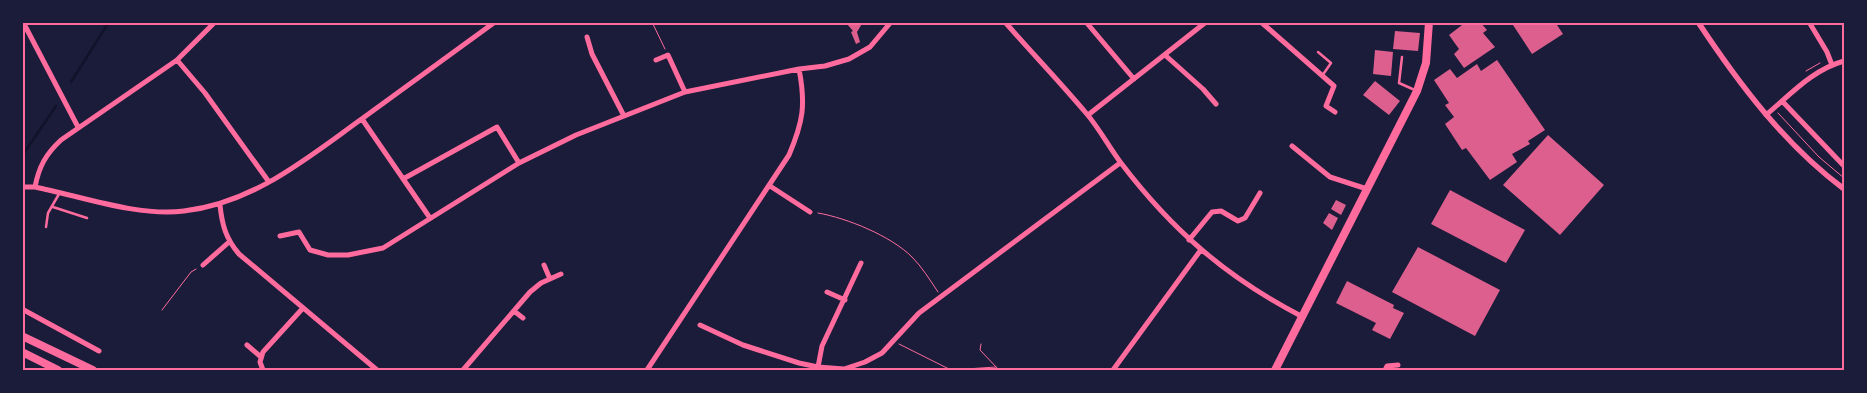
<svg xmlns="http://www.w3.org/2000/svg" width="1867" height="393" font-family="Commissioner,sans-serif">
  <rect width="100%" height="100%" fill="#1b1b3a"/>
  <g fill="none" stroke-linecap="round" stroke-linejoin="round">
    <path stroke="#12122b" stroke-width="2.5" d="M71 82 109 22
      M22 156 56 106"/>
  </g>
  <path fill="#dd5f8e" d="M848 22H863L857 32 860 42 856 44 851 32 853 31 847 24Z
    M1466 22H1480L1487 30 1483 33 1495 47 1464 68 1454 54 1459 49 1449 35Z
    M1511 22H1555L1563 34 1532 54Z
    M1395 31 1420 33 1418 51 1393 49Z
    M1375 50 1393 52 1391 76 1373 74Z
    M1497 60 1545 130 1528 141 1530 144 1512 154 1517 162 1490 180 1466 148 1462 150 1445 124 1454 117 1445 105 1449 103 1434 80 1450 69 1457 78 1477 64 1481 71Z
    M1375 81 1400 101 1389 115 1363 95Z
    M1548 135 1604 185 1560 235 1503 185Z
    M1450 190 1525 230 1506 263 1431 224Z
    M1336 200 1346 205 1341 215 1331 209Z
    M1329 213 1338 218 1332 230 1323 223Z
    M1418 247 1500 290 1475 336 1392 292Z
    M1347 281 1394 305 1393 308 1404 313 1390 339 1372 330 1376 323 1336 303Z"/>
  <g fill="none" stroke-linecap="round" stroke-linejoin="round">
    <path stroke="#ff6b9d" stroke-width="1" d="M652 22 665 49
      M1806 71 1820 63
      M1778 113 1819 157 1844 178
      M818 213C847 218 891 236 912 257 922 267 930 280 938 292
      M162 310 191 272 196 269
      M899 344 951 370 996 367
      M981 344 980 350 999 370"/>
    <path stroke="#ff6b9d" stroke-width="2.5" d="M1318 52 1331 63 1322 76
      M1402 57 1399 83 1417 91
      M53 207 87 218
      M46 227 48 213 59 194"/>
    <path stroke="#ff6b9d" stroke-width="5" d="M23 22 78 127
      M1005 22C1032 53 1060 82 1086 113 1099 128 1109 147 1121 163 1172 230 1226 277 1301 316
      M1086 22 1134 79
      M1261 22 1334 86 1326 106 1335 112
      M1809 22 1827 52 1832 65
      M587 37 592 54 624 116
      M1165 55 1203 89 1216 104
      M177 60 205 93 269 182
      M656 60 668 55 685 92
      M1782 101 1844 166
      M1088 115 1206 22
      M1766 115C1791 94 1812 70 1844 61
      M362 119 430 218
      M1292 146 1330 177 1367 189
      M403 179 497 127 519 163
      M770 186 810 212
      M22 187H35C80 196 138 217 184 211 254 203 307 158 363 118 407 86 451 54 495 22
      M35 187C39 166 46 154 61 140L177 60 215 22
      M220 205C222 225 226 239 239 254L377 370
      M280 236 299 232 310 250 328 255H348L383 248 519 163 576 135 685 92 799 69 825 66 849 59 870 47 891 22
      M1189 240 1212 212 1221 211 1238 221 1245 218 1260 193
      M203 265 229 242
      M544 265 550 279
      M827 292 845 300
      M22 309 99 351
      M514 311 523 318
      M700 325 743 345 799 363 818 367 844 369 865 362 882 353 919 313 1120 163
      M247 345 261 357
      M818 367 822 346 861 263
      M263 370 260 362 263 352 303 308
      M463 370 530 292 541 283 561 274
      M647 370 789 155C803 122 806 105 799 69
      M1113 370 1200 251
      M1385 370 1387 366 1398 365"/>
    <path stroke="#ff6b9d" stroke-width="5.5" d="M1698 22C1739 84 1785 145 1844 189"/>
    <path stroke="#ff6b9d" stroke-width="8" d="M22 336 93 370
      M22 352 58 370
      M1275 370 1417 91 1426 63 1429 22"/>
  </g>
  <rect width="1867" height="393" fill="none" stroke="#1b1b3a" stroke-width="48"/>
  <rect x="24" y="24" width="1819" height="345" fill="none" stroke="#ff6b9d" stroke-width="2"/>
</svg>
